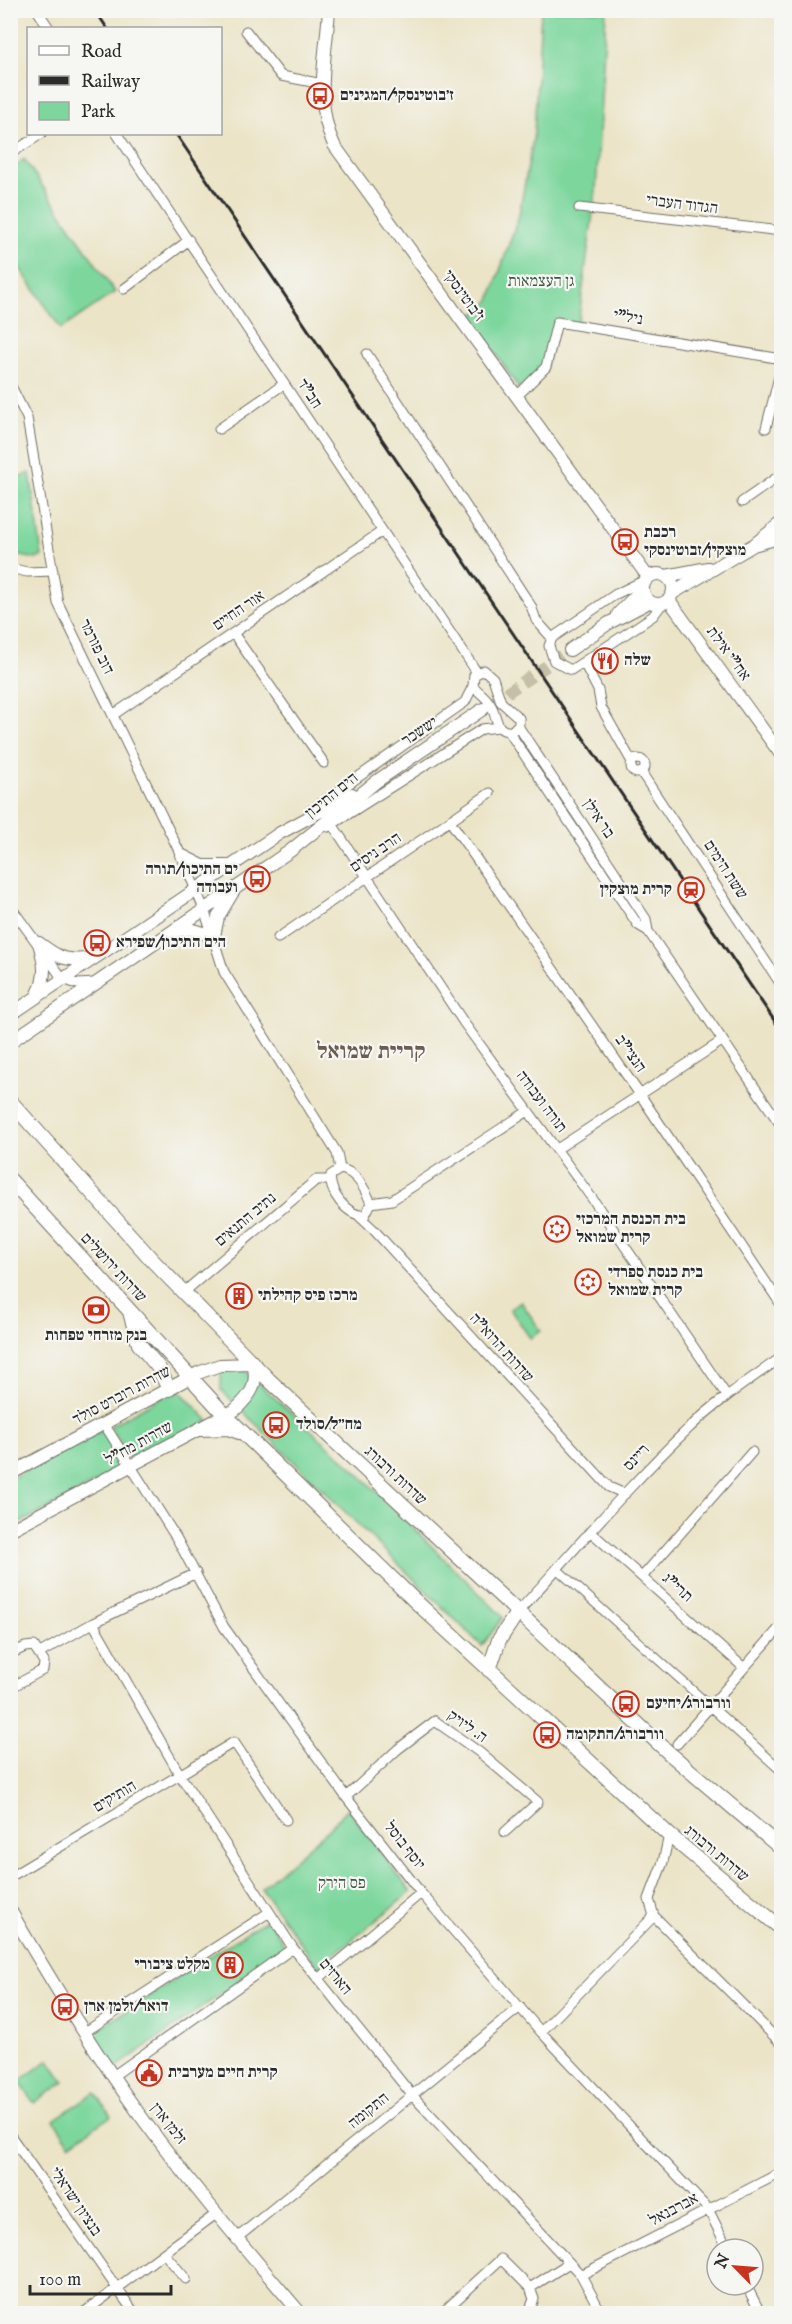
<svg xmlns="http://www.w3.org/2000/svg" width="792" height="2324" font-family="'IM FELL English','Frank Ruhl Libre',serif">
  <rect width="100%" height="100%" fill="#f6f6f2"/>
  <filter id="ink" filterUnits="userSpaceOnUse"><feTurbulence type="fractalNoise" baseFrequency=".0167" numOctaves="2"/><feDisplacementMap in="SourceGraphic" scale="12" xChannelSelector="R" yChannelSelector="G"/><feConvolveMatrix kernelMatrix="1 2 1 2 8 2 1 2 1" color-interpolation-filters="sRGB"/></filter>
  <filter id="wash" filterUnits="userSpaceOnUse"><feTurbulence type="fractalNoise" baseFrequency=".008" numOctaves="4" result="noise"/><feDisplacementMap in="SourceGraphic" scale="24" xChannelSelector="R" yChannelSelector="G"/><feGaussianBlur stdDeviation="1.35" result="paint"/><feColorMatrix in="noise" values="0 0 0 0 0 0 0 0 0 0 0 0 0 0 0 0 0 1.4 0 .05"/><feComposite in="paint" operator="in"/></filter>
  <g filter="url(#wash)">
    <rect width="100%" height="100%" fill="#ebe4c7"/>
    <path fill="#7dd79d" stroke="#548164" stroke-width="1.5" d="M541 11H606L596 190 578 325 557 322 546 367 521 392 472 317 490 300 519 215 534 134Z
      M24 159 115 292 61 329 11 255V169Z
      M30 473 42 556 36 559 11 554V480Z
      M521 1302 541 1331 530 1338 510 1309Z
      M239 1366 350 1465 503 1617 482 1646 221 1390V1373L228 1367Z
      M177 1388 209 1421 133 1462 110 1426Z
      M103 1430 127 1466 11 1528V1478Z
      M347 1808 411 1892 318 1967 261 1888 328 1830Z
      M267 1919 287 1948 114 2069 91 2034Z
      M49 2060 64 2082 34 2103 19 2081Z
      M95 2092 111 2116 70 2144 54 2120Z"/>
  </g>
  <g filter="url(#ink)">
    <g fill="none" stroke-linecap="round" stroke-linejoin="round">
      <path stroke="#c5bfa8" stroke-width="12" stroke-dasharray="12 6" stroke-linecap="butt" d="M492 703 570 650"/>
      <g stroke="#6e6c62" stroke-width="10">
        <path id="pedestrian" d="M557 1569 710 1706"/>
      </g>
      <g stroke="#6e6c62" stroke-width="11">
        <path id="minor" d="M37 10 49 28
          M246 31 281 76 323 84
          M117 134 476 671
          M10 154 41 134
          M579 208 782 231
          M124 289 189 240
          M367 354 531 606 536 620 552 638
          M10 384 27 418 58 603 181 855 204 909 224 972 337 1153 340 1169
          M516 397 546 367 557 322 782 359
          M766 428 782 365
          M219 429 284 384
          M742 502 782 474
          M10 568 27 572 53 571
          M645 580 616 594 552 638 549 646 554 661 571 670 653 616 662 604
          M233 633 324 763
          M584 663 598 690 601 707 632 762
          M484 670 493 678 501 702 519 718V724L512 731C494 733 498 715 490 704 486 696 478 692 473 686L474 675Z
          M113 715 381 532
          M518 726 646 919 648 931
          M509 732 638 925 648 931 782 1127
          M631 766a7 7 0 1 1 14 0a7 7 0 1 1-14 0Z
          M641 772 782 986
          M310 811 465 702 473 686
          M450 821 641 1096 782 1306
          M332 824 464 1023 594 1201 727 1396
          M328 827 482 729 499 727
          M10 906 63 979 77 984 96 983
          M278 938 490 793
          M557 1149 722 1041
          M340 1169C356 1171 365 1189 371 1203L365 1215C348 1218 327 1190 331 1175Z
          M371 1203 392 1200 528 1111
          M359 1216 373 1229 609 1487 625 1494
          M184 1292 316 1180H330
          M104 1424 177 1539 224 1627 346 1797 421 1893 541 2032 708 2209 728 2249
          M591 1532 743 1667
          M642 1577 752 1452
          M517 1613C573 1552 627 1487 688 1429 716 1402 749 1380 782 1357
          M93 1623 180 1775 293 1948 412 2095 581 2275 602 2314
          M40 1653 93 1623 196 1573
          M10 1654 25 1647 34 1646 44 1662 43 1670 10 1688
          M710 1706 782 1771
          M677 1744 782 1625
          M346 1797 398 1749 435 1721 479 1752 538 1802 505 1832
          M10 1877 234 1742 286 1820
          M654 1916 782 2044
          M318 1979 421 1893
          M85 2032 268 1913
          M541 2032 654 1916 649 1899 663 1862 669 1835
          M113 2076 293 1948
          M10 2135 135 2314
          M237 2238 520 2007
          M164 2253 186 2279
          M581 2275 782 2172
          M746 2285 761 2314
          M82 2314 216 2214
          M441 2314 501 2259 530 2288 569 2263
          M525 2314 529 2312 534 2299 530 2288"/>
      </g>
      <g stroke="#6e6c62" stroke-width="14">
        <path id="tertiary" d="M329 10C326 56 314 102 334 145L648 577
          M757 544 782 537
          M643 589a15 15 0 1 1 30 0a15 15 0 1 1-30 0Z
          M666 576 708 568
          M673 593 755 544 782 522
          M669 600 782 756
          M618 614 642 589
          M570 650 609 623 649 602
          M181 855 203 866H229
          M176 931 190 929 214 936 218 917 233 892
          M39 943C59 958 64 961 89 959
          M37 996C47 976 45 964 39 943
          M10 1015 280 833 352 794
          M10 1042 290 851 377 781 483 709
          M10 1474 198 1373 220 1365 253 1364C259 1385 250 1396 235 1410L10 1530
          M10 1910C50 1979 91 2047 137 2111 188 2181 244 2247 301 2314"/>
      </g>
      <g stroke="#6e6c62" stroke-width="16">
        <path id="secondary" d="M10 1101 153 1261 268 1379 669 1753 782 1849
          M10 1180 225 1415 413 1599 669 1835 782 1929
          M130 1312 139 1344 158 1367 169 1389
          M201 1429 228 1428 239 1432
          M489 1670 499 1640 517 1613"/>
      </g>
      <use href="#pedestrian" stroke="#fff" stroke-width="8"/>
      <use href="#minor" stroke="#fff" stroke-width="9"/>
      <use href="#tertiary" stroke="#fff" stroke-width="12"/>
      <use href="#secondary" stroke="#fff" stroke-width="14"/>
      <path stroke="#2b2b2b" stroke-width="3" d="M95 10 107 28
        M176 134 782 1032"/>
    </g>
  </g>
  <defs>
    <g id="bus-ring" transform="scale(1.35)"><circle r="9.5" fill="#f6f6f2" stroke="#c8321e" stroke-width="1.5"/><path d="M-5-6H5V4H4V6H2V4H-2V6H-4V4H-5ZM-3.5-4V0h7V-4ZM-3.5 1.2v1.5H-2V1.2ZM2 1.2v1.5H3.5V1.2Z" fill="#c8321e"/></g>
    <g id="restaurant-ring" transform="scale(1.35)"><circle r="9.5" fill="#f6f6f2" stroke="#c8321e" stroke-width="1.5"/><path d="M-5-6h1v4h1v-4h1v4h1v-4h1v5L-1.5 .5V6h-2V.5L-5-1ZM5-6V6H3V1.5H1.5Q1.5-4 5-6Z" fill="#c8321e"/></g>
    <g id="station-ring" transform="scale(1.35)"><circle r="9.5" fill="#f6f6f2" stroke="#c8321e" stroke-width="1.5"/><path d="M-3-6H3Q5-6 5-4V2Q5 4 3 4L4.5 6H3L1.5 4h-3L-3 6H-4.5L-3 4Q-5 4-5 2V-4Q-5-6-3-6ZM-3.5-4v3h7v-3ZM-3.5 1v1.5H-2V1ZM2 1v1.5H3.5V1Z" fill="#c8321e"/></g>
    <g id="synagogue-ring" transform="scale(1.35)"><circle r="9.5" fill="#f6f6f2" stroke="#c8321e" stroke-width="1.5"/><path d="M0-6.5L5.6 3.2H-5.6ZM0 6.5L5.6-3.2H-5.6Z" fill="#c8321e"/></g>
    <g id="building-ring" transform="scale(1.35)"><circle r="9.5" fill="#f6f6f2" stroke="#c8321e" stroke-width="1.5"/><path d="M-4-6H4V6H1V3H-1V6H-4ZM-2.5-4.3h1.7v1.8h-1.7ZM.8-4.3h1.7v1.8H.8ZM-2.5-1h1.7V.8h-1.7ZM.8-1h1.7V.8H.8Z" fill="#c8321e"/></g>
    <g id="bank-ring" transform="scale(1.35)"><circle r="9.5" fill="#f6f6f2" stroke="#c8321e" stroke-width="1.5"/><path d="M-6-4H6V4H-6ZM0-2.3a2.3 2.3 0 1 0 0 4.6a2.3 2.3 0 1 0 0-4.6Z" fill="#c8321e"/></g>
    <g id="civic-ring" transform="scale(1.35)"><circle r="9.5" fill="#f6f6f2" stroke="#c8321e" stroke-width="1.5"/><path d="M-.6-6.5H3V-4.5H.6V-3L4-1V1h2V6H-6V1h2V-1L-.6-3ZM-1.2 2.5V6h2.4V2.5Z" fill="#c8321e"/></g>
  </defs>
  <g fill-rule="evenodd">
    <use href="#bus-ring" x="320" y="96"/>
    <use href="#bus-ring" x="625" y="542"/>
    <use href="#restaurant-ring" x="605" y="661"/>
    <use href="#bus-ring" x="257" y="879"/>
    <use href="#station-ring" x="691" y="890"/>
    <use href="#bus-ring" x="97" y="943"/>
    <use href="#synagogue-ring" x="557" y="1229"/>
    <use href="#synagogue-ring" x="588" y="1282"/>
    <use href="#building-ring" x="239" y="1296"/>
    <use href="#bank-ring" x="96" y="1310"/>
    <use href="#bus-ring" x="276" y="1425"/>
    <use href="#bus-ring" x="626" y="1704"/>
    <use href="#bus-ring" x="547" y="1735"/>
    <use href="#building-ring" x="230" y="1965"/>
    <use href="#bus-ring" x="65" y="2007"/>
    <use href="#civic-ring" x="149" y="2073"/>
  </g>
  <g text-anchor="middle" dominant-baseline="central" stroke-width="4.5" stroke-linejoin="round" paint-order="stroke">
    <g font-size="16" font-weight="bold" fill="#2b2b2b" stroke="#f6f6f2" text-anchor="start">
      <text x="340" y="96">ז׳בוטינסקי/המגינים</text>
      <text x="644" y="533">רכבת<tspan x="644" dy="18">מוצקין/זבוטינסקי</tspan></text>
      <text x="624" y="661">שלה</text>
      <text x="238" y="870" text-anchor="end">ים התיכון/תורה<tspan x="238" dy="18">ועבודה</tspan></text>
      <text x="672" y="890" text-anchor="end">קרית מוצקין</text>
      <text x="116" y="943">הים התיכון/שפירא</text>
      <text x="576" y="1220">בית הכנסת המרכזי<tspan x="576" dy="18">קרית שמואל</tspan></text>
      <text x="608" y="1273">בית כנסת ספרדי<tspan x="608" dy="18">קרית שמואל</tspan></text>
      <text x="258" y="1296">מרכז פיס קהילתי</text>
      <text x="96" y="1336" text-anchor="middle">בנק מזרחי טפחות</text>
      <text x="296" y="1425">מח״ל/סולד</text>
      <text x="646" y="1704">וורבורג/יחיעם</text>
      <text x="566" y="1735">וורבורג/התקומה</text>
      <text x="210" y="1965" text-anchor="end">מקלט ציבורי</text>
      <text x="84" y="2007">דואר/זלמן ארן</text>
      <text x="168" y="2073">קרית חיים מערבית</text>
    </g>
    <g font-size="16" fill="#2b2b2b" stroke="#f6f6f2">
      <text transform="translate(682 205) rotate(7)">הגדוד העברי</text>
      <text transform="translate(463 296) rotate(54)">ז'בוטינסקי</text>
      <text transform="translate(628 318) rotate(9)">ניל"י</text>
      <text transform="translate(309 394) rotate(57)">חב"ד</text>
      <text transform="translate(239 611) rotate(-34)">אור החיים</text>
      <text transform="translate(96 647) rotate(64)">דוב פורמר</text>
      <text transform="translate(728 654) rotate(54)">אח"י אילת</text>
      <text transform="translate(420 732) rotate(-34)">יששכר</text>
      <text transform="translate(332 796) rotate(-39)">הים התיכון</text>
      <text transform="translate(598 819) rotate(56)">בר אילן</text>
      <text transform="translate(376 853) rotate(-34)">הרב ניסים</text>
      <text transform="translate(725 870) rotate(57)">ששת הימים</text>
      <text transform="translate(630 1054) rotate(55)">הנצי"ב</text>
      <text transform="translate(541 1102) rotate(53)">תורה ועבודה</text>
      <text transform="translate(246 1220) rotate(-40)">נתיב התנאים</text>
      <text transform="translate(113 1268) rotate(47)">שדרות ירושלים</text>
      <text transform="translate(501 1348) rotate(48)">שדרות הרוא"ה</text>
      <text transform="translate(122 1396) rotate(-28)">שדרות רוברט סולד</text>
      <text transform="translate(139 1444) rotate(-29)">שדרות מח"ל</text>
      <text transform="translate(637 1458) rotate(-46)">ריינס</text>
      <text transform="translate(395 1476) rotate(43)">שדרות ורבורג</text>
      <text transform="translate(677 1588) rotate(42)">תרי"ג</text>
      <text transform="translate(467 1727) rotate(35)">ה. ליויק</text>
      <text transform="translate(115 1797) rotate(-31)">הותיקים</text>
      <text transform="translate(404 1846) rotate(52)">יוסף בוסל</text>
      <text transform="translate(716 1854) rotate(40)">שדרות ורבורג</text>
      <text transform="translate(335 1977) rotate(51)">הארזים</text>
      <text transform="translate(369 2111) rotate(-39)">התקומה</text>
      <text transform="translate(168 2124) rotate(52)">זלמן ארן</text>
      <text transform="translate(75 2202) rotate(56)">בנציון ישראלי</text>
      <text transform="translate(674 2210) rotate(-28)">אברבנאל</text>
    </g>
    <g font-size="16" fill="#405648" stroke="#f6f6f2">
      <text x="541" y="282">גן העצמאות</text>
      <text x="342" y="1884">פס הירק</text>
    </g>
    <g font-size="22" font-weight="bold" fill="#6c5d53" stroke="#f6f6f2">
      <text x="371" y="1052">קריית שמואל</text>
    </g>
  </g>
  <rect width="792" height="2324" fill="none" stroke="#f6f6f2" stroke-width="36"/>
  <rect x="27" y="27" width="195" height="108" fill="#f6f6f2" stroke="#a5a5a2" stroke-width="1.5"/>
  <rect x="39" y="46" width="30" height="9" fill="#ffffff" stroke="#a5a5a2" stroke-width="1.5"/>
  <text x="81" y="57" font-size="18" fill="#2b2b2b">Road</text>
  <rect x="39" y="76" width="30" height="9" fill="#2b2b2b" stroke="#a5a5a2" stroke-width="1.5"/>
  <text x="81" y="87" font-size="18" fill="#2b2b2b">Railway</text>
  <rect x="39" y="102" width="30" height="18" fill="#7dd79d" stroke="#a5a5a2" stroke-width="1.5"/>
  <text x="81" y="117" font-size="18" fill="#2b2b2b">Park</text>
  <g transform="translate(735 2267) rotate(295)"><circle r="28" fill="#f6f6f2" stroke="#a5a5a2" stroke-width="1.5"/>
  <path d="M0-4.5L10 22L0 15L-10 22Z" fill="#c8321e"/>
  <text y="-9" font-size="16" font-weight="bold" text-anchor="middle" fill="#2b2b2b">N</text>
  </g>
  <path d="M30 2285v9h141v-9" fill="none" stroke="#2b2b2b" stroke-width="3"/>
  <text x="39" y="2285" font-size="18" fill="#2b2b2b" stroke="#f6f6f2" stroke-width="4.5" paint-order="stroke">100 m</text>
</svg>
